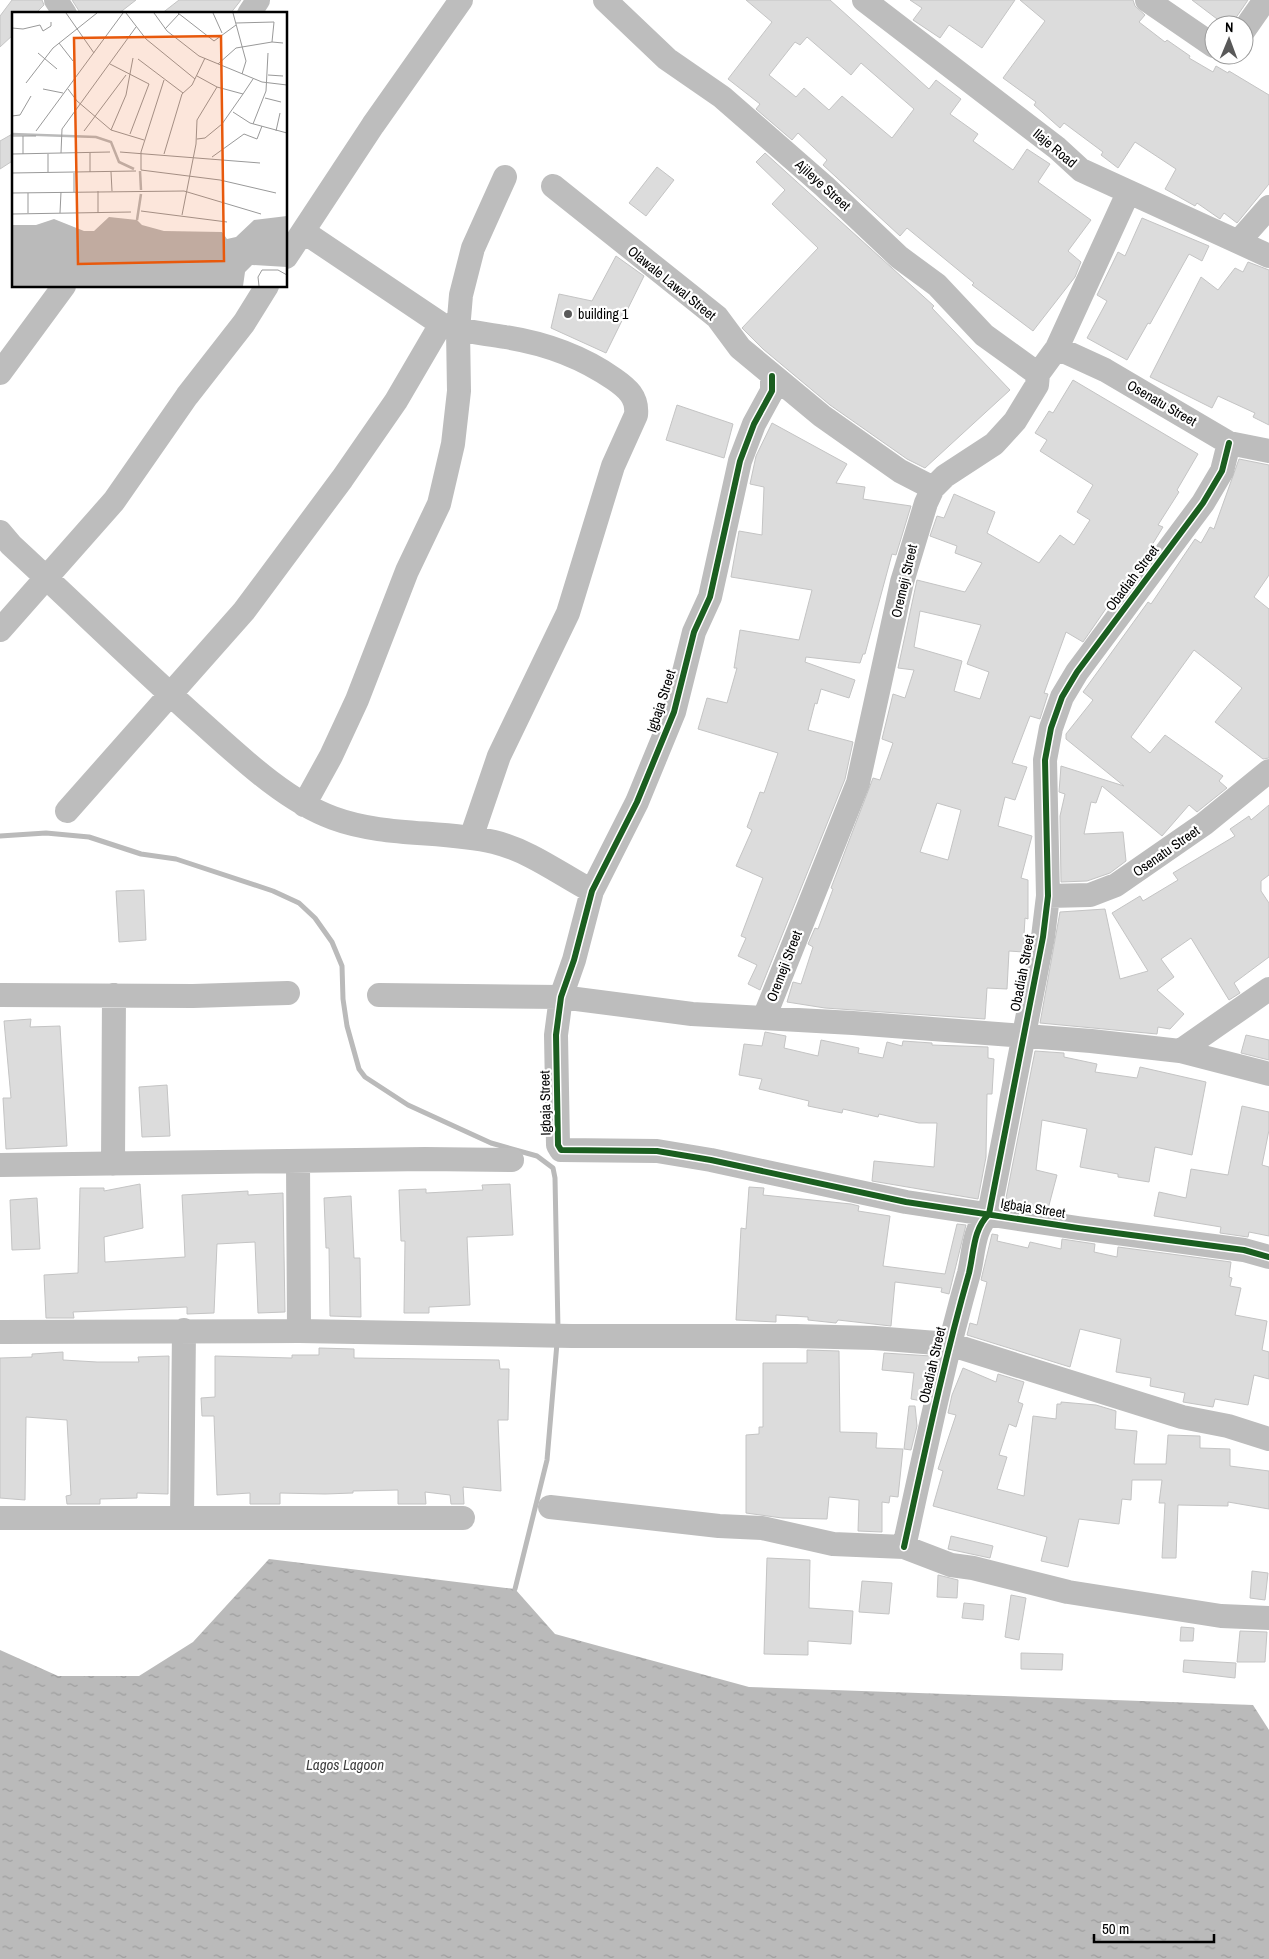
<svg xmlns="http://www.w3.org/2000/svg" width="1269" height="1959" font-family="'Archivo Narrow',sans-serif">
  <defs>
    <pattern id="water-ripples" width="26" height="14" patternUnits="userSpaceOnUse" patternTransform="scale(1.25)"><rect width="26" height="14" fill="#bababa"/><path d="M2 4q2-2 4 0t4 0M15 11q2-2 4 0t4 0" fill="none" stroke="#9e9e9e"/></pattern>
  </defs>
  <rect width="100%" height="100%" fill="#fff"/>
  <path fill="url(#water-ripples)" d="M269 1559 515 1589 555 1634 749 1687 1253 1705 1269 1730V1959H0V1650L58 1676H139L193 1642Z"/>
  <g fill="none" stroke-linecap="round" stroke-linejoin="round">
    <path stroke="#bababa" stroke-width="5" d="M0 836 46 833 89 837 141 854 176 859 273 891 299 903 315 918 332 942 342 966 343 999 347 1026 359 1069 365 1077 408 1105 456 1127 491 1143 537 1156 553 1168 555 1178 558 1329
      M515 1589 547 1460 557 1343"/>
  </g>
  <path fill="#dcdcdc" stroke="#c4c4c4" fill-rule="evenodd" d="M12 0H42L44 5 35 14H14V34L0 47V16Z
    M72 0H136L118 14H81Z
    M179 0H241L230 14H161Z
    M746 0H830L929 89 936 80 961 99 950 114 978 134 973 141 1013 170 1027 149 1050 164 1038 182 1091 220 1068 251 1081 262 1075 277 1033 331 972 285 974 283 907 228 900 236 823 165 827 160 798 133 792 140 756 109 760 104 728 79 772 22ZM807 37 851 75 861 63 914 109 892 138 842 96 829 110 804 88 796 97 769 75 795 42 800 45Z
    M910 0H1015L982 48 949 25 940 38 913 20 922 8Z
    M1020 0H1133L1135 6 1145 15 1139 22 1165 42 1167 40 1190 56 1189 58 1213 72 1216 66 1228 73 1229 71 1269 95V184L1237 223 1224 213 1220 219 1197 203 1195 206 1165 189 1176 169 1135 142 1118 168 1101 155 1103 152 1064 123 1060 128 1034 105 1036 102 1003 78 1045 21Z
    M1192 0H1248L1231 25H1225Z
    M14 133V160L0 169V141Z
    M765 153 934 306 932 308 1010 390 925 468 907 459 830 405 763 349 742 328 818 248 772 204 785 190 756 162Z
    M657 167 674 180 646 216 629 203Z
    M1142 218 1209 246 1202 261 1189 254 1150 324 1148 323 1127 360 1087 338 1107 301 1097 295 1118 252 1125 256Z
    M616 256 644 276 606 353 551 328 559 294 592 301Z
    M1248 262 1269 270V425L1253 417 1255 413 1218 396 1212 408 1150 377 1201 277 1218 290 1235 268 1243 272Z
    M1073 380 1198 454 1177 490 1179 492 1158 525 1163 527 1141 563 1115 598 1114 597 1083 642 1066 632 1044 693 1048 694 1040 719 1030 716 1012 763 1027 767 1015 800 1005 797 998 826 1032 836 1021 878 1028 880V919L1025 918 1023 952 1009 951 1007 989 987 988 985 1019 825 1008 787 1002 793 982 801 984 813 947 808 944 815 928 818 929 833 889 831 888 873 778 880 780 893 743 882 739 893 694 905 698 914 670 898 668 917 580 965 592 982 563 955 553 957 546 930 536 937 516 944 518 954 494 995 512 987 533 1039 563 1060 535 1074 545 1090 520 1077 512 1093 485 1040 451 1047 440 1035 433 1049 411 1053 413ZM920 611 981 625 967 664 989 672 980 699 954 691 962 661 914 647ZM937 803 961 810 948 860 920 852Z
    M677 405 733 424 724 458 666 440Z
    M772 423 847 464 836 483 865 487 863 499 911 506 896 555 892 554 865 654H863L860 663 806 657 805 662 855 680 849 698 821 689 817 704 815 703 808 730 853 742 845 779 760 990 748 984 757 965 738 956 746 938 741 936 763 878 736 866 752 830 747 827 760 792 764 793 778 753 698 729 707 698 727 703 737 668H734L740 630 799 640 812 590 731 577 739 531 762 535 764 487 750 484 756 456Z
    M1239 459 1269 465V575L1254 597 1269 609V758L1263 759 1215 722 1242 688 1194 650 1131 737 1150 753 1165 735 1223 776 1219 781 1227 788 1197 812 1189 805 1162 836 1102 786 1096 803 1091 802 1084 834 1123 832 1126 861 1110 873 1087 881 1061 882 1060 816 1065 794 1059 792 1061 766 1124 786 1066 739V734L1093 700 1083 692 1148 602 1151 604 1195 539 1201 543 1210 527 1214 529Z
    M1269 805V875L1261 881V891L1269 903V957L1234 983 1240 993 1229 1000 1191 938 1161 959 1174 977 1157 990 1184 1014 1170 1029 1158 1027 1157 1034 1040 1023 1060 912 1105 909 1120 979 1148 971 1112 913 1140 896 1143 901 1178 880 1173 873 1235 836 1230 829 1249 816 1251 820Z
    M144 890 146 940 119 942 116 891Z
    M31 1019 30 1027 60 1026 67 1146 6 1149 3 1098H11L4 1021Z
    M765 1032 786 1036 784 1048 818 1056 821 1040 859 1048 858 1053 883 1058 887 1042 902 1046 903 1041 932 1043V1045L988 1047V1058L994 1059 992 1094H987L986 1157 978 1199 872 1181 874 1161 934 1167 937 1123H919L879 1114 878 1117 843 1109 842 1113 808 1106 809 1101 759 1089 762 1079 739 1075 744 1044 762 1046Z
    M1246 1035 1269 1040V1060L1241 1053Z
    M1035 1051 1064 1053V1057L1097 1064 1095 1072 1137 1078 1140 1067 1206 1082 1192 1155 1155 1147 1149 1182 1118 1177V1174L1080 1167 1087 1129 1042 1120 1036 1170 1057 1175 1048 1209 1005 1203Z
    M167 1085 170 1136 142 1137 139 1087Z
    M1242 1106 1269 1112V1130L1262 1165 1269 1167V1236L1249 1232 1248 1237 1220 1233 1221 1227 1154 1216 1159 1192 1186 1198 1191 1169 1228 1175Z
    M140 1184 143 1228 104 1237 105 1262 185 1257 182 1195 248 1191V1195L283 1193 285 1312 258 1313 255 1242 217 1244 214 1313 187 1314V1307L73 1312 74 1318H46L44 1275 78 1273 80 1188H104V1191Z
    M510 1184 513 1235 467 1237 470 1305 429 1307V1313H404L405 1241H401L399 1190 426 1189V1193L483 1190 482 1185Z
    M749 1187 764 1188 763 1195 851 1204 859 1206 858 1211 890 1216 883 1266 945 1274 957 1224 966 1225 949 1294 941 1292 942 1288 895 1282 891 1326 838 1320 836 1323 808 1320V1317L776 1315V1322L736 1320 741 1228 746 1229Z
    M351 1196 354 1258H360L361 1317 330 1316 329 1248H326L324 1198Z
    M37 1198 40 1249 12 1250 10 1200Z
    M992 1234 998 1235 997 1241 1028 1248 1030 1242 1061 1249 1062 1239 1095 1244 1094 1252 1117 1257 1118 1247 1231 1262 1229 1277 1232 1278 1230 1286 1241 1288 1235 1315 1267 1321 1262 1350 1269 1352V1379L1254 1375 1248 1405 1215 1399 1213 1407 1183 1402 1185 1393 1150 1386 1151 1378 1116 1372 1121 1339 1080 1329 1070 1367 967 1335 970 1323 977 1325 987 1282 981 1280Z
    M319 1348 354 1349V1358L499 1360 500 1369H509L508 1420H498L501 1491 463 1487 464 1504H451L450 1495 425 1492 426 1504H398V1490L353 1491V1493L325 1494 280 1493V1504H250V1493L217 1495 214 1416H202L201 1398 215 1397V1356L292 1358V1355H319Z
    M807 1350 839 1351 840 1432 877 1433 876 1448 903 1449 898 1497 890 1496 889 1503 882 1502V1532L858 1531 859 1500 829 1497 827 1519 782 1518 746 1513V1435L759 1434V1427H763V1363H807Z
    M63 1352V1360L97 1362H139L138 1357 169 1356 168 1494 137 1493V1498L100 1499V1504H67L66 1496 71 1495 67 1420 26 1417 25 1500 0 1498V1358L32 1357V1354Z
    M884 1353 931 1356 922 1401 911 1399 914 1373 882 1370Z
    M963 1368 996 1382 998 1374 1024 1382 1018 1402 1023 1404 1016 1427 1009 1424 999 1455 1007 1457 997 1489 1024 1496 1033 1416 1056 1419 1057 1404H1061V1402L1096 1405 1116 1411 1115 1429 1137 1431 1134 1464H1166L1168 1435 1200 1436V1448L1230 1449V1466L1269 1471V1509L1228 1502V1506L1178 1505 1176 1558H1162L1165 1503H1159L1162 1480H1132L1131 1500 1122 1499 1119 1524 1079 1519 1068 1567 1041 1561 1047 1537 933 1506 943 1471 938 1469 956 1415 948 1413 952 1395Z
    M909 1406H915L917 1426 911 1450 904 1449Z
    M951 1536 993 1546 990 1558 948 1549Z
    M767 1558 810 1560 809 1608 853 1611 851 1644 808 1641V1655L764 1654Z
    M1252 1571 1268 1573 1265 1600 1250 1598Z
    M938 1575 958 1580 957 1598 937 1597Z
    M862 1581 892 1583 889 1614 859 1612Z
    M1011 1595 1026 1598 1019 1640 1005 1637Z
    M964 1603 984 1605 983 1620 962 1618Z
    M1181 1627 1194 1628 1193 1641H1180Z
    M1240 1631 1267 1632 1265 1662H1237Z
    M1021 1653 1063 1654 1062 1670 1021 1669Z
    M1184 1660 1236 1663 1235 1678 1183 1672Z"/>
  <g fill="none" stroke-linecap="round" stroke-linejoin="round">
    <path stroke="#bdbdbd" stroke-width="24" d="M56 0 65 14
      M605 0 667 59 722 97 824 186 899 257 937 285 984 335 1038 374
      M864 0 1057 148 1081 170 1269 256
      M1147 0 1214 46
      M249 14 258 0
      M1244 30 1265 0
      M553 186 717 317 740 348 822 416 900 471 933 488
      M304 232 441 324C462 332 483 333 505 337 544 343 581 356 614 379 627 388 638 397 636 415L613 466 568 613 499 756 471 838
      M1239 241 1269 207
      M286 257 373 125 461 0
      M1057 348 1105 370 1229 443 1269 451
      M0 373 64 286
      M772 376V391L754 424 740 461 710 597 694 632 674 712 637 802 592 891 574 960 561 997 556 1035 558 1145 561 1150 657 1151 711 1160 906 1202 1078 1228 1244 1250 1269 1257
      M0 532 11 545C75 604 137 665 202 723 240 757 286 801 333 818 384 837 442 830 494 842 530 851 560 874 592 891
      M0 630 114 501 187 396 244 323 267 286
      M304 805 331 756 357 700 407 571 439 504 453 444 459 391 458 330 461 295 473 248 505 177
      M67 811 244 611 342 479 396 401 441 324
      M1048 896 1090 895 1116 885 1204 824 1269 771
      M0 995 193 996 288 993
      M379 995 561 997 692 1014 853 1023 1091 1041 1180 1051 1269 1074
      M764 1018 858 783 902 582 926 503 933 488 945 476 994 444 1015 421 1037 385 1038 374 1057 348 1128 193
      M1180 1051 1269 989
      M298 1162 299 1331
      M113 1164 114 995
      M0 1165 425 1159 512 1160
      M0 1332 299 1331 572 1336H796L874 1338 949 1344 1182 1417 1228 1426 1269 1439
      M550 1507 719 1526 762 1528 833 1544 904 1547 951 1565 973 1568 1068 1592 1221 1616 1269 1618
      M0 1518H463
      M182 1518 184 1330
      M904 1547C924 1456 943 1364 969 1273 974 1252 973 1229 989 1214L1043 937 1048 896 1045 760 1051 728 1062 697 1077 672 1203 503 1222 471 1229 443"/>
    <g stroke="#fff" stroke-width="9">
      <path id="cycleway" d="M772 376V391L754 424 740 461 710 597 694 632 674 712 637 802 592 891 574 960 561 997 556 1035 558 1145 561 1150 657 1151 711 1160 906 1202 1078 1228 1244 1250 1269 1257
        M904 1547C924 1456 943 1364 969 1273 974 1252 973 1229 989 1214L1043 937 1048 896 1045 760 1051 728 1062 697 1077 672 1203 503 1222 471 1229 443"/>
    </g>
    <use href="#cycleway" stroke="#1b5e20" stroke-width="6"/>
  </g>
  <circle fill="#595959" stroke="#fff" stroke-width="2" cx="568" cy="314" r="5"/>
  <g text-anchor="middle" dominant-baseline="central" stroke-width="4.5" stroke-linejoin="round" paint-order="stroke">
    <g font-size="14" fill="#000" stroke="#fff">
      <text transform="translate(1055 148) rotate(40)">Ilaje Road</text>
      <text transform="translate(823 185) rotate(42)">Ajileye Street</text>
      <text transform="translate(672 283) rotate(39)">Olawale Lawal Street</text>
      <text transform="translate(1162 403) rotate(30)">Osenatu Street</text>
      <text transform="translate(1132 578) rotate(-53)">Obadiah Street</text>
      <text transform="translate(904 581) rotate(-77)">Oremeji Street</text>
      <text transform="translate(661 701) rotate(-72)">Igbaja Street</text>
      <text transform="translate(1166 851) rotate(-35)">Osenatu Street</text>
      <text transform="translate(784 966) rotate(-69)">Oremeji Street</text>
      <text transform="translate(1022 973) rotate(-79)">Obadiah Street</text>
      <text transform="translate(545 1103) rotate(-91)">Igbaja Street</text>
      <text transform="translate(1033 1208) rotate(9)">Igbaja Street</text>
      <text transform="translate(932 1365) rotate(-77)">Obadiah Street</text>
    </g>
    <g font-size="14" fill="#000" stroke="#fff" text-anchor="start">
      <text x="578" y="314">building 1</text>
    </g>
    <g font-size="15" font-style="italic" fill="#3e3e3e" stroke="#fff">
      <text x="345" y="1764">Lagos Lagoon</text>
    </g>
  </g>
  <g transform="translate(12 12)">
    <rect width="275" height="275" fill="#fff"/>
    <path d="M275 204V255L240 253 233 260 231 274H0V213H24L42 207 72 219H82L97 205 125 208 130 213 152 219 210 220 215 227 224 225 242 208Z" fill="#bababa"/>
    <path fill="none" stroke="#bababa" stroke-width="2.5" d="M0 122 84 125 99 130 107 150 122 157M128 159 129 178M125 208 129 182"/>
    <path fill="none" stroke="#999" stroke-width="1" d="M54 1 82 41M114 1 134 27 183 67M142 1 155 19 187 44 250 70 275 73M166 1 202 29 224 13M201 1 210 21M221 1 234 49 230 62M224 11 262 10 260 30M0 16 11 17 28 13 31 19 39 14V10M153 17 167 2M47 31 61 49M26 41 45 57M126 47 171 81M98 52 137 72 118 122M206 52 224 36 260 30 271 31M256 63 271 64M185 64 205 75 231 82 210 112 193 126 185 127M152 68 129 140V158L208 168 264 181M14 71 41 36 85 1M31 77 51 81M56 77 65 89 99 118 132 128M231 82 241 67M253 86 269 90M221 100 238 111 275 121M0 104 8 103 19 84M241 112 254 79 256 41M99 118 114 83 121 46M24 119 111 1M72 119 114 63M264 119 268 101M0 124H24M11 124V142M108 140 248 151M49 141 50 117 124 15M78 141V160M0 142 98 140M36 142V160M152 142 170 82 180 73 193 46M200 145 232 122 245 127 250 114M99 160 100 179M0 161 124 159M62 161V180M86 179V201M0 181 172 179 249 202M16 181V201M129 199 215 210M48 201 49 180M0 202 119 200M170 203 184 132 185 108 205 75M247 274 246 265 250 258H266L275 263"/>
    <path fill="#e8590c" fill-opacity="0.15" stroke="#e8590c" stroke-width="2.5" d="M209 24 212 249 66 252 62 26Z"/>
    <rect width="275" height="275" fill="none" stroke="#000" stroke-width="2.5"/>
  </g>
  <g transform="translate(1229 40) rotate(1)"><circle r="24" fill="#ffffff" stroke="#999999"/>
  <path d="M0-4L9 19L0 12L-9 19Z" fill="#595959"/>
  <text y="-8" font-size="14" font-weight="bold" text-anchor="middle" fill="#000000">N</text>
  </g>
  <path d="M1094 1934v8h120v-8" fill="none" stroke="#000000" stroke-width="2.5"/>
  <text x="1102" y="1934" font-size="15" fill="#000000" stroke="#ffffff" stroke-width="4" paint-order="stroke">50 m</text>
</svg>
